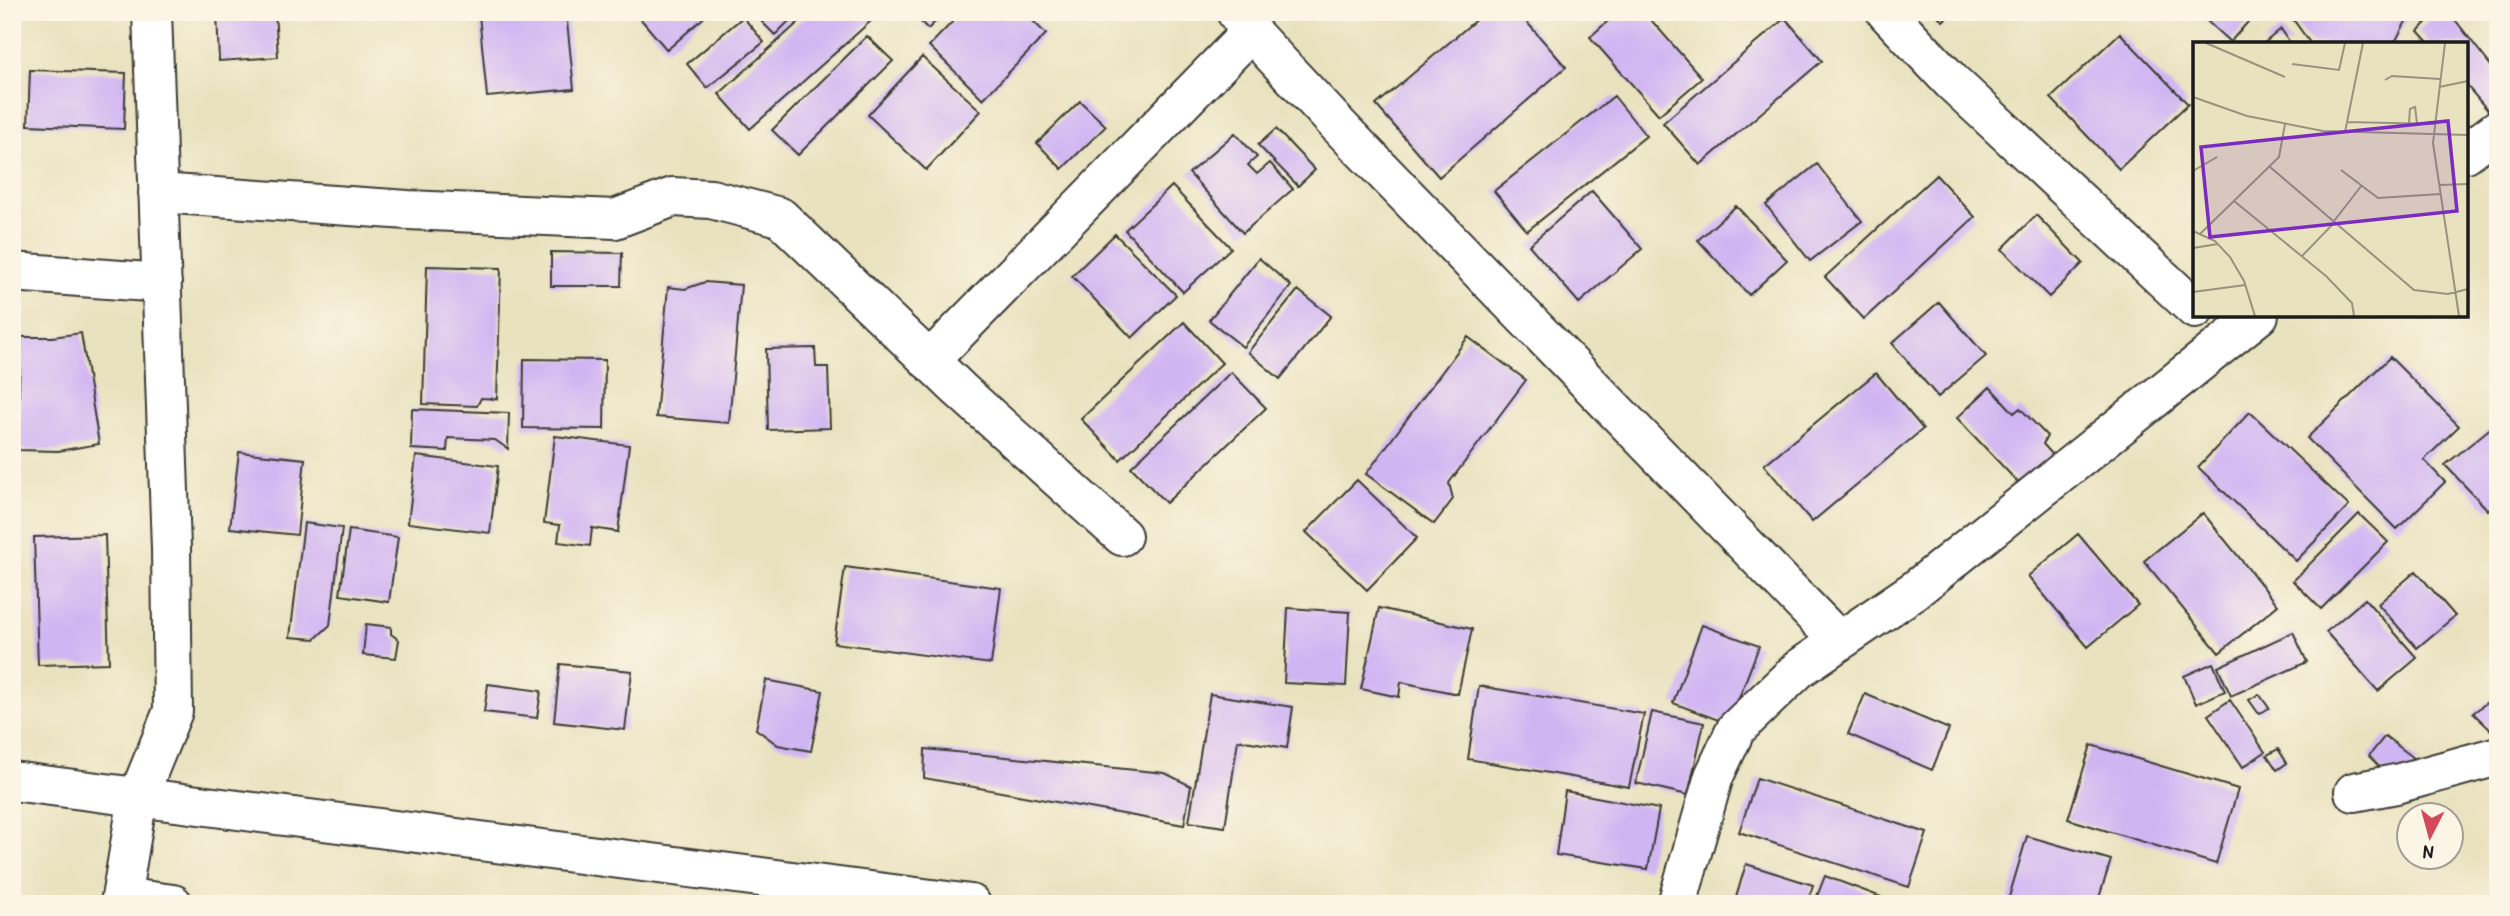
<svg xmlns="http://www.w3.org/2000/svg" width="2510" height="916" font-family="'Patrick Hand',sans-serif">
  <rect width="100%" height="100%" fill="#fcf5e5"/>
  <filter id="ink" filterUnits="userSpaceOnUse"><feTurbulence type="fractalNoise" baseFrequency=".0143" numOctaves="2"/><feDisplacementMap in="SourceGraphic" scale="14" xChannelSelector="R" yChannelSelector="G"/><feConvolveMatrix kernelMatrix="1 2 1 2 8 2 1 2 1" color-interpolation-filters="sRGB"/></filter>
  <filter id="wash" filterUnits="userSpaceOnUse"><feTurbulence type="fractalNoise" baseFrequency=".00686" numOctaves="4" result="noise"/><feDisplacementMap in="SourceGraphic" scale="28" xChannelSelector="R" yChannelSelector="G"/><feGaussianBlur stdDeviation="1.57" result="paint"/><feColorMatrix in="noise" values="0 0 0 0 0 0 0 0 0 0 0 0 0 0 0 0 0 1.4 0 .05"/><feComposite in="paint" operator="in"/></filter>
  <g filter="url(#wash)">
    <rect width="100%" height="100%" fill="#e9e2bf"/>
    <g id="blocks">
      <path fill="#d0b5f3" d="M217 12H275L278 57 219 61Z
        M500 12H566L574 89 487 97 479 14Z
        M644 12H710L667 50 639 17Z
        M752 12H798L775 35Z
        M810 12H881L750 129 719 94Z
        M911 12H945L928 29Z
        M962 12H1024L1046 34 983 99 929 46Z
        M1485 12H1518L1566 67 1439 177 1376 105Z
        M1618 12H1644L1702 78 1659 115 1590 37Z
        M1934 12H1952L1943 21Z
        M2197 12H2257L2230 42Z
        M2293 12H2411L2394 44H2311L2290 15Z
        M2436 12H2449L2498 75V105L2490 113 2466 85V44H2430L2418 31Z
        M743 17 764 42 707 88 687 64Z
        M1785 18 1822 61 1700 165 1663 123Z
        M2281 29 2291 44H2263Z
        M2120 33 2188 104 2119 169 2051 98Z
        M867 36 893 61 798 155 772 130Z
        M922 57 981 111 926 170 868 115Z
        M30 70 126 73 124 129 28 125Z
        M1614 96 1646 136 1527 231 1494 191Z
        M1080 101 1106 126 1062 169 1037 143Z
        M1276 129 1315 170 1298 186 1258 145Z
        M1235 133 1257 157 1248 165 1257 174 1270 163 1293 189 1243 233 1189 173Z
        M1817 164 1862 221 1810 261 1766 205Z
        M1936 175 1975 217 1864 319 1825 277Z
        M1172 186 1231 248 1183 292 1125 230Z
        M1592 191 1642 249 1579 303 1529 245Z
        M1736 206 1787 260 1749 295 1698 240Z
        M2036 215 2083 263 2049 297 2002 249Z
        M1115 234 1176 295 1132 338 1072 276Z
        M551 252 622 253 621 286H551Z
        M1259 258 1291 286 1243 347 1209 320Z
        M427 266 501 268 497 399 481 398 477 406 423 404Z
        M705 282 741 285 729 423 656 417 668 287 685 289Z
        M1298 290 1331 316 1280 379 1248 352Z
        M1939 302 1986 356 1938 397 1892 343Z
        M1184 322 1222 363 1120 460 1081 419Z
        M81 333 99 444 58 451 18 450 20 337H52Z
        M1468 337 1526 380 1449 483 1453 499 1434 524 1366 474Z
        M815 348 816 367H828L830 428 768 430 766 349Z
        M2390 357 2459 426 2424 460 2445 482 2397 529 2307 438Z
        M524 359 605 360 604 429 523 428Z
        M1231 372 1266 408 1166 503 1131 467Z
        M1876 373 1923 429 1812 522 1764 465Z
        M1990 387 2014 413 2020 408 2047 436 2043 444 2061 464 2029 494 1957 418Z
        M412 409 509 413 508 449 495 440 448 438 447 451 411 449Z
        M2250 412 2349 506 2296 561 2198 467Z
        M2498 422V501L2488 510 2445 465Z
        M555 436 629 445 618 532 592 528 590 546 558 542 560 525 544 523Z
        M239 452 305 459 297 535 230 528Z
        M416 456 498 466 490 533 408 523Z
        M12 466H14L17 495H12Z
        M1357 480 1417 538 1367 590 1306 532Z
        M2203 513 2278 605 2219 653 2144 561Z
        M2359 514 2388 542 2321 609 2293 581Z
        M304 523 342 528 330 625 315 639 290 637Z
        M349 530 398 537 389 602 340 595Z
        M2078 534 2138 605 2088 647 2028 576Z
        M105 535 109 663 38 665 34 537Z
        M845 567 1001 588 991 664 834 643Z
        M2416 571 2455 616 2417 648 2378 604Z
        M2365 599 2417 658 2378 691 2326 632Z
        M1288 608 1350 612 1346 686 1284 683Z
        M1379 608 1472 629 1458 694 1401 682 1399 697 1361 689Z
        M366 624 391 627V634L399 640 396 658 363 655Z
        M1702 625 1759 646 1729 724 1673 703Z
        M2293 632 2307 662 2231 696 2218 667Z
        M2213 663 2225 691 2196 704 2184 676Z
        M560 664 632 671 625 730 554 722Z
        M766 680 823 691 811 751 778 745 756 729Z
        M488 684 541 691 537 718 484 712Z
        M1479 686 1644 714 1629 787 1468 759Z
        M1210 694 1293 707 1287 748 1238 740 1225 827 1189 822Z
        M1865 694 1949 729 1932 770 1848 734Z
        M2259 694 2269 708 2259 714 2249 700Z
        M2498 694V737L2473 713Z
        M2230 700 2265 752 2243 767 2208 715Z
        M1652 712 1704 723 1688 795 1636 783Z
        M2385 736 2418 761 2396 784 2369 756Z
        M2091 745 2238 789 2216 864 2068 819Z
        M925 749 1165 773 1191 786 1184 825 924 778Z
        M2278 749 2287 763 2277 770 2267 755Z
        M1757 778 1927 833 1909 887 1739 832Z
        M1565 791 1659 809 1648 869 1556 855Z
        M2027 836 2111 860 2097 904H2007Z
        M1746 864 1813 885 1807 904H1734Z
        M1825 876 1892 901 1891 904H1814Z"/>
    </g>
  </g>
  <g filter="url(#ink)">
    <use href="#blocks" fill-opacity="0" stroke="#3b3a34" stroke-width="2"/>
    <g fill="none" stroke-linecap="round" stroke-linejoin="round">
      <g stroke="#3b3a34" stroke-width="42">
        <path id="minor" d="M1236 12 1251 32 1337 124 1839 641
          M1886 12 1951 81 2195 309
          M2466 153 2498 129
          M158 193 408 210 615 219 673 197 711 199 780 217 959 389 1122 536
          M12 272 162 283
          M929 361 1251 32
          M2354 792 2396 784 2498 756
          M121 897 173 904
          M120 904 138 797 173 711 171 548 152 12
          M1677 904 1714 776 1736 729 1800 668 1915 590 2259 315"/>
      </g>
      <g stroke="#3b3a34" stroke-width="42">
        <path id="major" d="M12 781 971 904"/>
      </g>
      <use href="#minor" stroke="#fff" stroke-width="38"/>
      <use href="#major" stroke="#fff" stroke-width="38"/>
    </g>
  </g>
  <g transform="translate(2193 42)">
    <rect width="275" height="275" fill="#e9e2bf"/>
    <path fill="none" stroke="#97937e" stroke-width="2" d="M13 1 92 35M252 1 240 101 266 274M99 22 146 28 152 1M192 38 199 34 247 37M246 45 275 39M0 55 54 74 130 89 275 93M154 80 243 82M216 81 217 67 222 65 224 81M152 90 170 1M77 125 221 248 255 252 275 247M148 128 185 156 247 152M0 129 24 115M246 143 275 142M41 159 133 234 159 261 161 274M141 179 169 143M0 189 22 199 37 215 51 239 62 274M7 192 86 115 92 82M0 206 25 202M109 214 142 180M0 250 52 243"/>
    <path fill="#7b2cbf" fill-opacity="0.15" stroke="#7b2cbf" stroke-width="3.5" d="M255 79 264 169 17 195 8 105Z"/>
    <rect width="275" height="275" fill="none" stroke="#1c1c1c" stroke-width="3.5"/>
  </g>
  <rect width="2510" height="916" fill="none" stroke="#fcf5e5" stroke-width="42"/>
  <g transform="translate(2430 836) rotate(186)"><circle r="33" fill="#fcf5e5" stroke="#a29e95" stroke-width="2"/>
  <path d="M0-5L12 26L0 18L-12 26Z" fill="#d1495b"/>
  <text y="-10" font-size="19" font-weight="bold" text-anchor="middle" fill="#1c1c1c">N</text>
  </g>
</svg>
